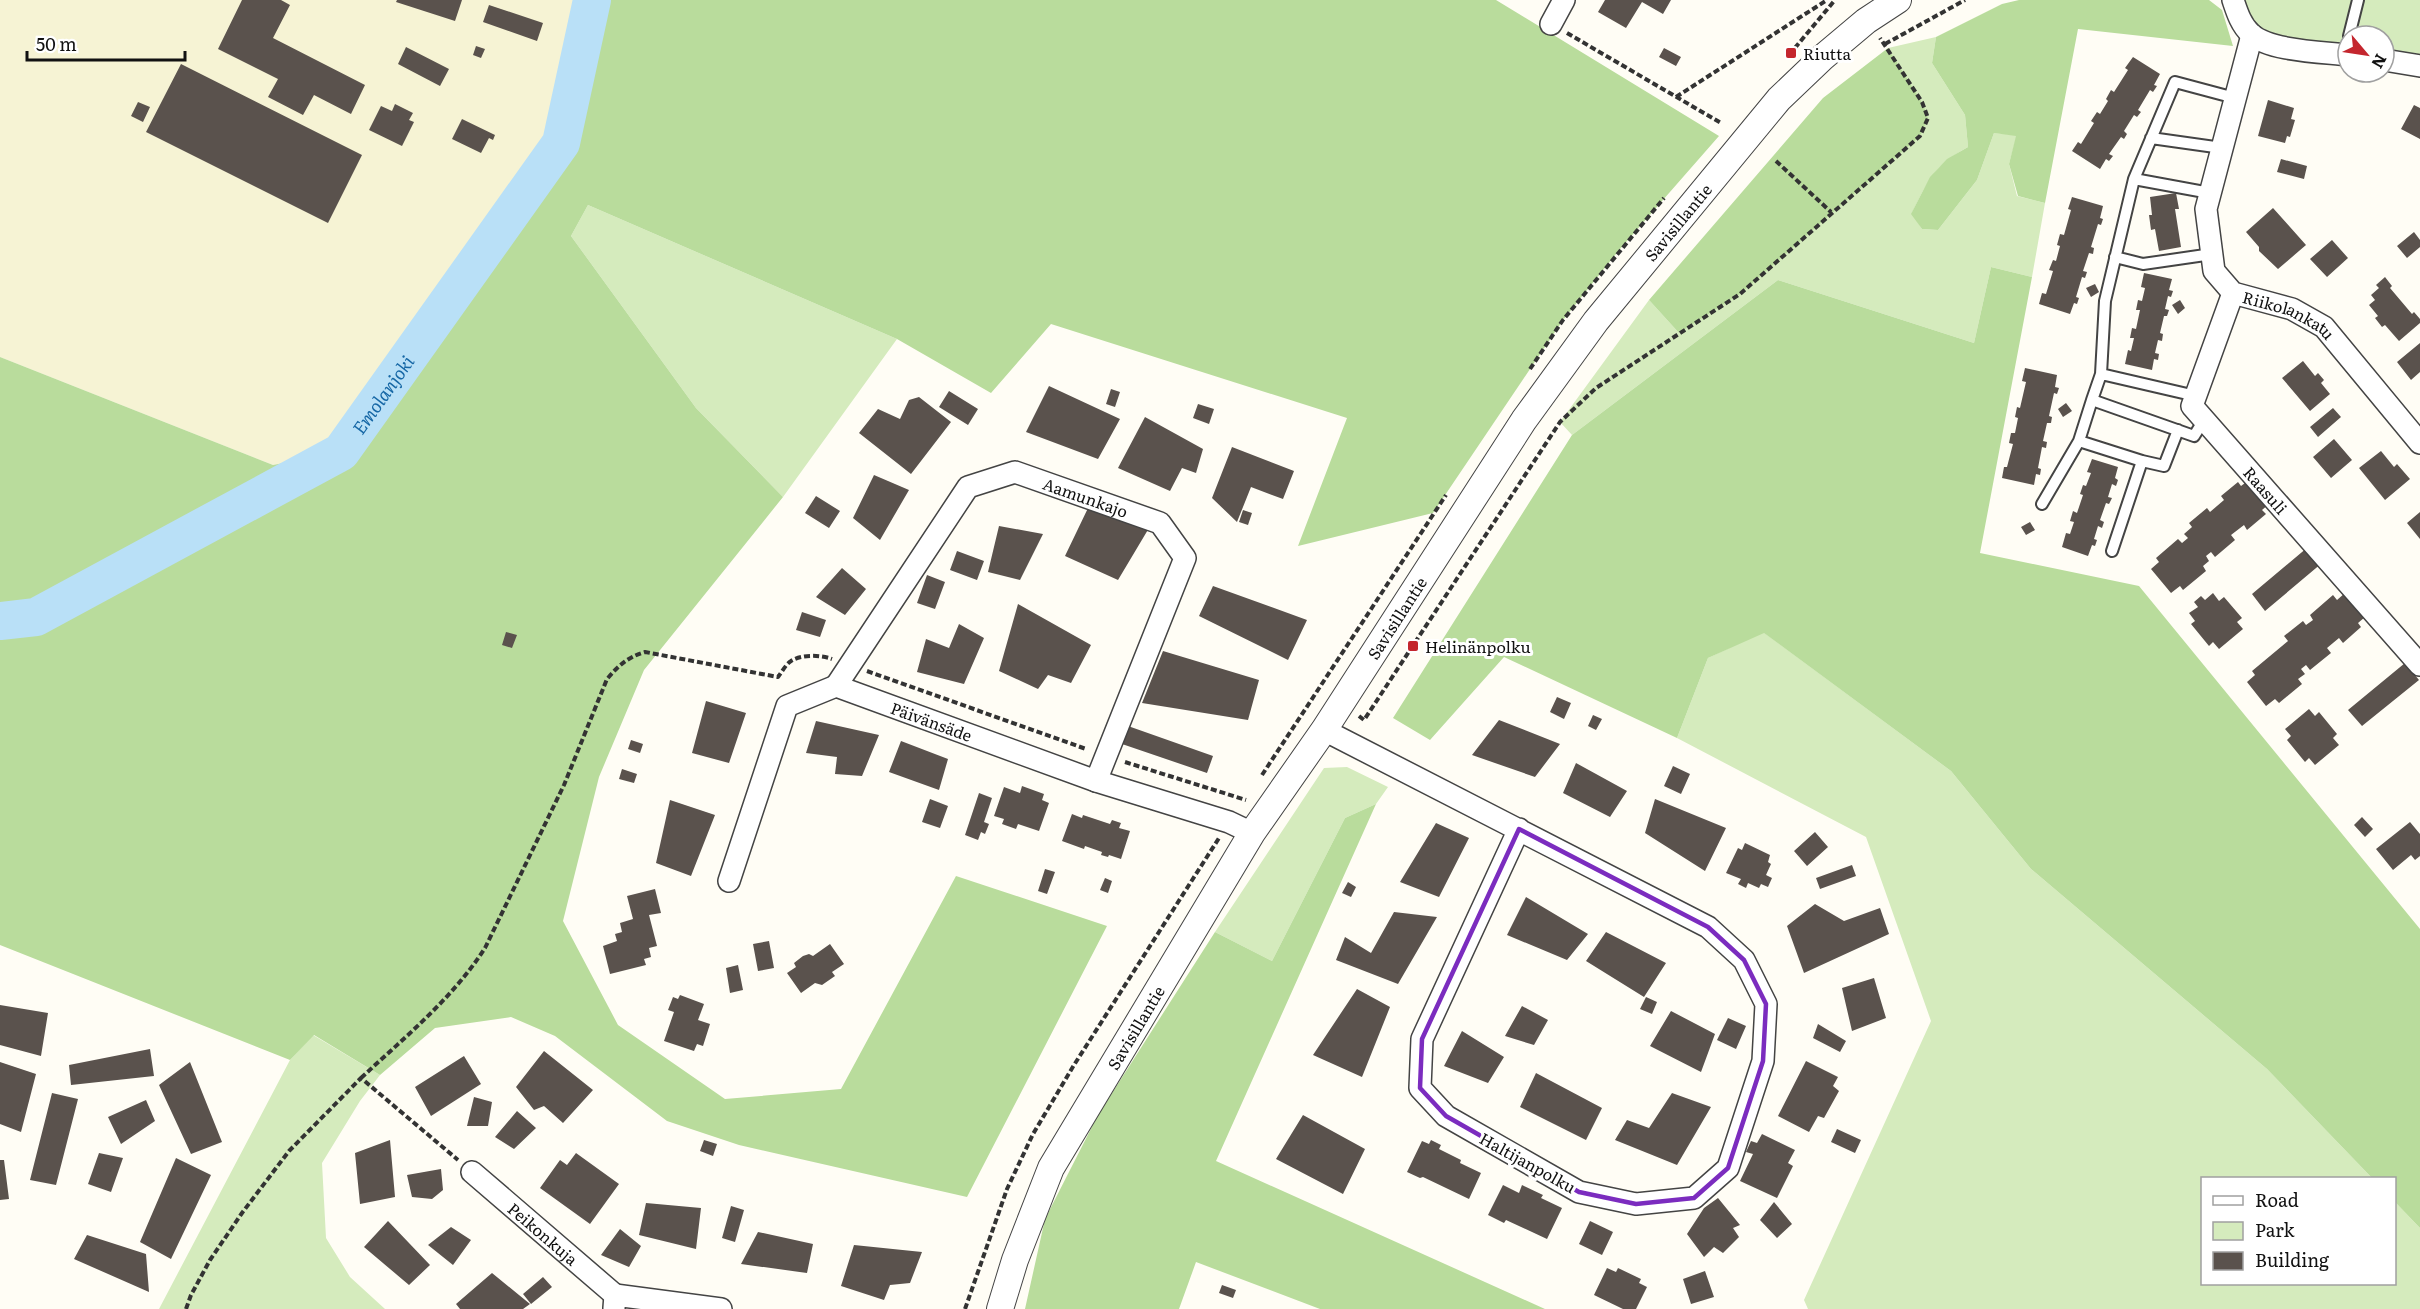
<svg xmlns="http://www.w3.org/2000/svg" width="2420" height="1309" font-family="Literata,serif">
  <rect width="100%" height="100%" fill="#fffdf5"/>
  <path fill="#f6f3d4" d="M0 0H592L561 143 341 452 273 465 0 357Z"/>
  <path fill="#d5ebbd" d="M2233 0H2420V65L2384 60V36H2348V55L2252 35Z
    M1936 37 1932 63 1965 115 1968 147C1933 166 1929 179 1912 213L1922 229 1938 230 1977 180 1994 133 2017 135 2009 164 2017 196 2045 203 2032 277 1991 267 1974 343 1778 280 1572 435 1560 422 1649 300 1679 333 1740 294 1905 149 1922 102 1888 48Z
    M588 205 897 339 783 497 696 408 571 236Z
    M1763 632 1951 771 2031 869 2267 1069 2372 1178H2202V1284H2394L2395 1202 2420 1228V1309H1808L1804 1300 1931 1021 1866 837 1677 738 1708 658Z
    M1347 767 1388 787 1376 804 1345 818 1272 961 1215 932 1324 768Z
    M313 1035 380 1075 360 1101 322 1163 326 1238 350 1277 385 1309H159L290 1060Z"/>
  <path fill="#b9dc9c" d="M592 0H1496L1719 136 1620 249 1563 320 1433 513 1298 546 1347 418 1051 324 991 393 897 339 588 205 571 236 696 408 783 497 644 670 599 777 563 921 618 1025 725 1099 841 1089 956 876 1107 926 967 1197 739 1145 667 1121 555 1036 511 1017 435 1028 380 1075 314 1035 290 1060 0 945V357L273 465 341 452 561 144Z
    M2019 0H2209L2222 10 2233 46 2078 29 2045 203 2018 196 2009 164 2016 136 1994 133 1977 180 1938 230 1922 229 1911 214 1930 177 1947 159 1968 147 1965 115 1932 63 1936 37 2002 4Z
    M1888 48 1922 102 1928 118 1920 136 1740 294 1679 333 1649 300 1823 98Z
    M1991 267 2032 277 1980 553 2139 586 2420 929V1228L2395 1202 2394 1178H2372L2267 1069 2031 869 1951 771 1764 633 1708 658 1677 738 1504 657 1430 740 1393 718 1572 435 1778 280 1974 343Z
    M1376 804 1216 1161 1545 1309H1320L1196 1262 1179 1309H1025L1045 1219 1098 1115 1215 932 1272 961 1345 818Z"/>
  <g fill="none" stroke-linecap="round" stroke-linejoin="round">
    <path stroke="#b9e0f7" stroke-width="38" id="s1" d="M0 621 36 617 341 452 561 143 592 0"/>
  </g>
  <path fill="#5a524d" d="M242 0H281L290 5 273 38 365 85 351 114 314 95 303 115 268 97 278 79 218 49Z
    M397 0H462L455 21 396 2Z
    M1605 0H1671L1663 14 1642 2 1626 28 1598 12Z
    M489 5 543 23 537 41 483 22Z
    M476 46 485 49 481 58 473 55Z
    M406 47 449 69 440 86 398 64Z
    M1664 48 1681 57 1676 66 1659 57Z
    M2133 57 2160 74 2154 85 2157 86 2153 92 2150 90 2138 110 2141 112 2137 117 2134 115 2124 131 2127 134 2124 139 2121 137 2109 154 2113 156 2109 161 2106 159 2100 169 2072 151 2078 142 2081 144 2094 123 2091 121 2097 112 2100 114 2108 101 2106 99 2111 90 2114 92 2128 70 2125 68Z
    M181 64 362 155 328 223 146 132Z
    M2268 100 2294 108 2291 119 2295 120 2290 137 2287 136 2285 143 2258 136Z
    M138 102 150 107 143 122 131 116Z
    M395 104 413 113 409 120 414 122 402 146 369 130 381 106 392 111Z
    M2414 105 2420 108V139L2401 129Z
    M462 119 495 135 493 140 489 138 481 153 452 139Z
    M2281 159 2307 166 2304 179 2277 172Z
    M2176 193 2179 209H2175L2181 247 2159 251 2155 229 2151 230 2149 215H2152L2150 197Z
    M2072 197 2103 206 2100 218 2103 219 2101 225 2098 224 2091 247 2094 248 2093 254 2089 253 2083 271 2087 272 2085 278 2082 277 2076 297 2079 298 2077 304 2074 303 2070 314 2039 304 2042 293 2046 294 2053 271 2049 270 2053 260 2056 261 2060 246 2057 245 2060 234 2064 235 2071 210 2068 209Z
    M2273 208 2306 245 2278 269 2259 251V247L2246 232Z
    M2414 232 2420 240V247L2407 258 2397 246Z
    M2332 240 2348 258 2327 277 2310 259Z
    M2144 273 2172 279 2169 290 2173 291 2171 297 2168 296 2165 309 2169 310 2167 316H2164L2160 333 2163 334 2162 341 2158 340 2155 353 2159 354 2158 360 2154 359 2152 370 2125 364 2128 350 2131 351 2134 338H2130L2132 328 2136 329 2140 310H2136L2138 300 2142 301 2145 288 2141 287Z
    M2385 277 2392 286 2390 288 2412 314 2414 312 2420 319V323L2399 341 2385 325 2382 327 2375 318 2378 316 2369 305 2375 300 2371 295 2379 288 2376 285Z
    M2095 284 2099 292 2091 297 2086 288Z
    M2180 300 2185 308 2178 314 2172 305Z
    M2420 343V372L2411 380 2397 362Z
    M2303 361 2315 376 2318 373 2324 380 2321 383 2330 394 2310 411 2282 378Z
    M2025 368 2057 375 2055 387 2059 388 2057 394 2054 393 2049 416 2052 417 2051 423H2047L2043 441 2047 442 2046 448 2042 447 2038 468 2041 469 2040 475 2036 474 2034 485 2002 478 2004 467H2007L2013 444 2009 443 2011 433H2015L2018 418 2015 417 2017 407 2020 408 2026 382 2022 381Z
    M1049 386 1120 419 1098 459 1026 432Z
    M1111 389 1120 392 1115 407 1106 404Z
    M949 391 978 409 968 425 939 407Z
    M919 397 951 422 911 474 859 433 878 409 900 419 909 400Z
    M2066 403 2072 411 2063 417 2058 409Z
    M1198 404 1214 409 1209 424 1193 418Z
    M2333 408 2341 417 2318 437 2310 427Z
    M1145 417 1203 449 1196 473 1182 468 1170 491 1118 468Z
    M2334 439 2352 460 2331 478 2313 457Z
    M1232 447 1294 471 1283 499 1251 487 1237 522 1212 498Z
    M2381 451 2394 467 2397 464 2410 479 2385 500 2359 468Z
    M2092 459 2118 467 2115 478 2118 480 2116 486 2112 484 2108 497 2112 498 2109 504 2106 503 2100 520 2104 522 2102 528 2098 526 2094 539 2097 540 2095 546 2092 545 2088 556 2062 547 2066 533 2070 534 2074 522 2070 521 2073 511 2077 513 2083 495 2080 494 2083 485 2086 486 2091 473 2087 472Z
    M874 475 909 490 880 540 853 518Z
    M2249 480 2269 504 2262 510 2266 514 2247 530 2244 525 2231 535 2235 540 2215 557 2211 552 2206 556 2209 561 2203 566 2206 571 2183 590 2180 586 2171 593 2151 569 2159 562 2156 558 2178 539 2182 543 2188 538 2184 534 2192 527 2189 523 2207 508 2210 512 2224 500 2221 496 2238 482 2241 486Z
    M816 496 840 511 829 528 805 513Z
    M1089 506 1149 528 1118 580 1065 556Z
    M1243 510 1252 513 1248 525 1239 522Z
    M2420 512V539L2407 523Z
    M2030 522 2035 530 2026 535 2021 527Z
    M999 526 1043 534 1020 580 988 572Z
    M2308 547 2322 563 2265 611 2252 594Z
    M957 551 984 561 977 580 950 570Z
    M842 568 866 589 845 615 816 597Z
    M927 575 945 582 935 609 917 603Z
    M1213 586 1307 620 1288 660 1199 616Z
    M2213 593 2219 601 2224 597 2242 618 2237 622 2243 629 2219 649 2213 642 2209 646 2191 624 2195 621 2189 613 2198 607 2194 602 2201 596 2205 600Z
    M2345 593 2365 617 2358 623 2361 627 2343 643 2339 638 2327 648 2331 653 2310 670 2306 665 2301 669 2305 674 2298 679 2302 684 2279 703 2275 699 2266 706 2247 682 2255 675 2252 671 2288 641 2284 636 2303 621 2306 625 2313 620 2310 615 2333 595 2337 600Z
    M1018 604 1091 645 1071 683 1048 675 1038 689 999 671Z
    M802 612 826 620 820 637 796 630Z
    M959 624 984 638 964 684 917 672 926 639 949 648Z
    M506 632 517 635 512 648 502 645Z
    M1163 651 1259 680 1248 720 1142 703Z
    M2405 663 2419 680 2362 726 2348 710Z
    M1557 697 1571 703 1564 719 1550 712Z
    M706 701 746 713 729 763 692 753Z
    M2309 709 2315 716 2319 712 2337 734 2333 738 2339 745 2315 765 2309 758 2305 762 2287 740 2291 736 2285 729Z
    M1593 715 1602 719 1596 730 1588 726Z
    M1499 720 1560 744 1535 777 1472 755Z
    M816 721 879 735 862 776 835 774 837 757 806 753Z
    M1128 726 1213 756 1207 773 1122 744Z
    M631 740 643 744 640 753 628 749Z
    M901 741 948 759 939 790 889 772Z
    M1576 763 1627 791 1610 817 1563 793Z
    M1673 766 1690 774 1681 794 1664 786Z
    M622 769 637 774 634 783 619 779Z
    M1022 786 1044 794 1042 800 1049 803 1039 831 1018 824 1016 829 1002 824 1004 819 994 816 1004 787 1020 793Z
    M979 793 992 798 984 822 989 824 985 834 981 832 978 840 965 835Z
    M930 799 948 806 940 828 922 822Z
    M1655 799 1726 828 1705 871 1645 833Z
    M670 800 715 815 691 876 656 863Z
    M1072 814 1082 818 1083 815 1110 824 1112 820 1121 823 1119 828 1130 831 1121 859 1109 855 1108 857 1101 855 1102 852 1085 846 1084 849 1062 841Z
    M2362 817 2373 829 2365 837 2354 825Z
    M2410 822 2420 834V856L2415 860 2411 855 2393 870 2376 849Z
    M1436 823 1469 838 1439 897 1400 882Z
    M1815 832 1828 847 1807 866 1794 851Z
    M1745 843 1770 855 1768 862 1771 864 1766 875 1772 878 1768 887 1761 884 1759 888 1748 883 1746 888 1738 884 1741 879 1726 873 1738 848 1742 850Z
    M1852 865 1856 876 1820 889 1816 878Z
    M1045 869 1055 872 1047 894 1038 891Z
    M1105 878 1112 881 1108 893 1100 890Z
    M1348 882 1356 887 1351 897 1342 893Z
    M655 889 661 913 649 915 657 946 649 948 651 957 644 959 646 965 610 974 603 946 617 941 615 934 622 932 620 923 633 919 627 896Z
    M1526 897 1588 934 1567 960 1507 935Z
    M1815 904 1844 921 1880 908 1889 934 1804 973 1787 926Z
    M1394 912 1437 917 1398 984 1336 960 1345 937 1371 953Z
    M1606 932 1666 963 1644 997 1586 961Z
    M769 941 774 968 758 971 753 944Z
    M830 944 844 964 832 972 835 976 822 985 815 983 801 993 787 973 796 967 794 963 803 956 809 954 813 956Z
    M738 965 743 990 730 993 726 968Z
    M1874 978 1886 1018 1852 1031 1842 988Z
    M1357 989 1390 1007 1362 1077 1313 1055Z
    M680 995 704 1004 698 1020 710 1024 703 1046 697 1044 694 1051 664 1041 674 1012 668 1010 673 997 678 999Z
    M1646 997 1657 1002 1652 1014 1640 1009Z
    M0 1005 48 1013 41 1056 0 1045Z
    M1522 1006 1548 1020 1534 1045 1505 1036Z
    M1671 1011 1715 1034 1701 1072 1650 1046Z
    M1728 1018 1746 1026 1736 1049 1717 1040Z
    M1818 1024 1846 1041 1840 1052 1813 1038Z
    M1462 1031 1504 1057 1488 1083 1444 1066Z
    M150 1049 154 1076 71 1085 69 1065Z
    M544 1051 593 1090 563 1123 544 1106 534 1110 516 1087Z
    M464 1056 481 1084 431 1116 415 1087Z
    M1806 1061 1838 1077 1833 1086 1839 1091 1824 1118 1818 1116 1809 1132 1778 1116Z
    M0 1062 36 1074 21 1132 0 1124Z
    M190 1062 222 1142 191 1154 159 1085Z
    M1536 1073 1602 1108 1586 1140 1520 1107Z
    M52 1093 78 1099 56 1185 30 1180Z
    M1672 1093 1711 1107 1677 1165 1615 1140 1627 1120 1649 1128Z
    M474 1097 492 1102 488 1126H467Z
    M146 1100 155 1121 121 1144 108 1117Z
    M517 1111 536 1128 514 1149 495 1137Z
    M1303 1115 1365 1149 1343 1194 1276 1159Z
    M1837 1129 1861 1140 1855 1153 1831 1142Z
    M1762 1134 1795 1150 1788 1163 1793 1166 1777 1198 1740 1181 1753 1154 1746 1152 1751 1141 1757 1143Z
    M390 1140 395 1197 360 1204 355 1153Z
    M704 1140 717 1144 713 1156 700 1151Z
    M1431 1140 1441 1145 1439 1149 1461 1160 1460 1163 1481 1173 1469 1199 1423 1177 1420 1178 1407 1172 1422 1141 1429 1144Z
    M99 1153 123 1158 111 1192 88 1184Z
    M576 1153 619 1184 590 1224 540 1188 560 1160 567 1165Z
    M176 1158 211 1175 171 1259 140 1242Z
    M0 1160H4L9 1199 0 1200Z
    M441 1169 443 1190 432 1199 412 1197 407 1175Z
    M1503 1185 1519 1193 1522 1185 1543 1195 1541 1198 1562 1208 1547 1239 1506 1220 1504 1223 1488 1215Z
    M1718 1198 1740 1225 1733 1228 1739 1237 1723 1253 1714 1247 1704 1257 1687 1234 1704 1208Z
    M1774 1202 1792 1224 1777 1238 1760 1220Z
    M646 1203 701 1208 696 1249 639 1235Z
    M731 1206 744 1210 735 1242 722 1238Z
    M388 1221 430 1265 409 1285 364 1247Z
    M1590 1221 1613 1232 1602 1255 1579 1244Z
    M451 1227 471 1240 453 1265 428 1245Z
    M620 1229 641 1246 629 1267 601 1255Z
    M758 1232 813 1244 807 1273 741 1264Z
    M87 1235 146 1254 149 1292 74 1259Z
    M854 1245 922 1252 910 1283 890 1285 884 1300 841 1286Z
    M1607 1268 1616 1272 1618 1268 1641 1279 1639 1283 1647 1287 1636 1309H1623L1594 1295Z
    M1705 1271 1714 1297 1691 1304 1683 1279Z
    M492 1273 530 1304 523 1309H460L456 1304Z
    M543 1277 552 1287 531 1304 523 1294Z
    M1222 1285 1236 1290 1233 1298 1219 1293Z"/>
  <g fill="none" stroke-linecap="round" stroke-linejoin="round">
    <g stroke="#444" stroke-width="14">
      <path id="service" d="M2349 36 2358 0
        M2151 138 2222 148
        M2134 179 2175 82 2235 98
        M2115 257 2143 264 2212 254
        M2101 374 2092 400 2194 436 2204 420
        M2196 396 2101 374 2105 301 2134 179 2210 193
        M2079 441 2142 461 2112 551
        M2142 461 2164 466 2178 430
        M2042 504 2079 441 2092 400"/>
    </g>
    <g stroke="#444" stroke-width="24">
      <g id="minor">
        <path d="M2233 0C2237 12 2241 25 2251 34 2269 51 2323 52 2348 55"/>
        <path d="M1551 24 1564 0"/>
        <path id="s2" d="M2252 35 2206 209 2214 271 2233 293 2292 309 2324 327 2420 443"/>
        <path d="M2384 60 2420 66"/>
        <path id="s3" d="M2233 293 2192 406 2420 665"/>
        <path id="s4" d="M836 686 968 487 1015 472 1160 523 1185 558 1096 781"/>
        <path d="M1324 730 1708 927 1744 960 1766 1004 1763 1061 1728 1168 1694 1198 1636 1204 1579 1192 1446 1116 1420 1088 1422 1039 1519 829"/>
        <path id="s5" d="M729 881 787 706 836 686 1096 781 1229 822 1252 833"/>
        <path id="s6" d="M472 1172 615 1295"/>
        <path d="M614 1308 615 1295 721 1309"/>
      </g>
    </g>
    <g stroke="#444" stroke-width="28">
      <g id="tertiary">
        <path id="s7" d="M1000 1309 1015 1260 1051 1168 1252 833 1324 730 1524 420 1596 321 1779 99 1822 58 1866 21 1898 0"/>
      </g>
    </g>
    <path stroke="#333" stroke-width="4" stroke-dasharray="6 3" stroke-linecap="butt" d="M1567 33 1721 123
      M1885 44 1965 0
      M1789 55 1835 0
      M1676 97 1827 0
      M1776 161 1831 212
      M1530 369 1563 320 1664 198
      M867 671 1086 749
      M1359 716 1364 720 1560 422 1596 388 1740 294 1920 136 1928 118 1922 102 1880 38
      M1125 762 1246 800
      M1262 775 1446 495
      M361 1078C405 1037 453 998 485 948L564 785 607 679C619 665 628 657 645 652L778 677C782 672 786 664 791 661 802 654 821 655 832 659
      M186 1309 191 1295 210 1260 242 1213 289 1151 361 1078 458 1160
      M965 1309 1007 1189 1033 1134 1074 1065 1219 838"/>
    <use href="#service" stroke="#fff" stroke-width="10"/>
    <use href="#minor" stroke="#fff" stroke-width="21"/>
    <use href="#tertiary" stroke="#fff" stroke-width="26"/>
  </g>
  <path fill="none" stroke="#7b2cbf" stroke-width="4.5" stroke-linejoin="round" d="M1519 829 1708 927 1744 960 1766 1004 1763 1061 1728 1168 1694 1198 1636 1204 1579 1192 1446 1116 1420 1088 1422 1039Z"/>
  <g fill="#c4262e" stroke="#fff" stroke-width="2">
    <rect x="1785" y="47" width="12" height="12" rx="3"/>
    <rect x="1407" y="640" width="12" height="12" rx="3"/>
  </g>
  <g text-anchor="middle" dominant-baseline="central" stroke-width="6" stroke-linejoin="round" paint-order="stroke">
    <g font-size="16" fill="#111" stroke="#fff" text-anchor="start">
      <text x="1803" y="53">Riutta</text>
      <text x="1425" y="646">Helinänpolku</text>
    </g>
    <g font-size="16" fill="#111" stroke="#fff">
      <text stroke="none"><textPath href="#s7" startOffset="1286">Savisillantie</textPath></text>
      <text stroke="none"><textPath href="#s2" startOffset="332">Riikolankatu</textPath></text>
      <text stroke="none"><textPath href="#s3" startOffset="232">Raasuli</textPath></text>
      <text stroke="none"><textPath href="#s4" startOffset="363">Aamunkajo</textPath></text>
      <text stroke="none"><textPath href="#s7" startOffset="800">Savisillantie</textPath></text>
      <text stroke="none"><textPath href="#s5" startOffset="339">Päivänsäde</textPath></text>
      <text stroke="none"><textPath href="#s7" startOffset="314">Savisillantie</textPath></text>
      <text transform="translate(1528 1162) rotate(29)">Haltijanpolku</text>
      <text stroke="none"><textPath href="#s6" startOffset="94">Peikonkuja</textPath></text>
    </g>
    <g font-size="18" font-style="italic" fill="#1768a6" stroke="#fff">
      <text stroke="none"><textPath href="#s1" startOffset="454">Emolanjoki</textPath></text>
    </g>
  </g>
  <rect x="2201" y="1177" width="195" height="108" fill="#ffffff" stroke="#a0a0a0" stroke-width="1.5"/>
  <rect x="2213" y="1196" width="30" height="9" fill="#ffffff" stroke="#a0a0a0" stroke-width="1.5"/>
  <text x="2255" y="1207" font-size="18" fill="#111111">Road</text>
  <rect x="2213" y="1222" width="30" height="18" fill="#d5ebbd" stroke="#a0a0a0" stroke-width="1.5"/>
  <text x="2255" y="1237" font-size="18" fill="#111111">Park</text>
  <rect x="2213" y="1252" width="30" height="18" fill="#5a524d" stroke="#a0a0a0" stroke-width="1.5"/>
  <text x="2255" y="1267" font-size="18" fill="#111111">Building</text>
  <g transform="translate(2366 54) rotate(119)"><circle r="28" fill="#ffffff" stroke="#a0a0a0" stroke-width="1.5"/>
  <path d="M0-4.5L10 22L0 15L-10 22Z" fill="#c4262e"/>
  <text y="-9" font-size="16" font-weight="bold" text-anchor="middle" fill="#111111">N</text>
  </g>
  <path d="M27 51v9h158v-9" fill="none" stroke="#111111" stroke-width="3"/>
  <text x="36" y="51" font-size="18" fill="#111111" stroke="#ffffff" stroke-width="4.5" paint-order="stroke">50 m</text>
</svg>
